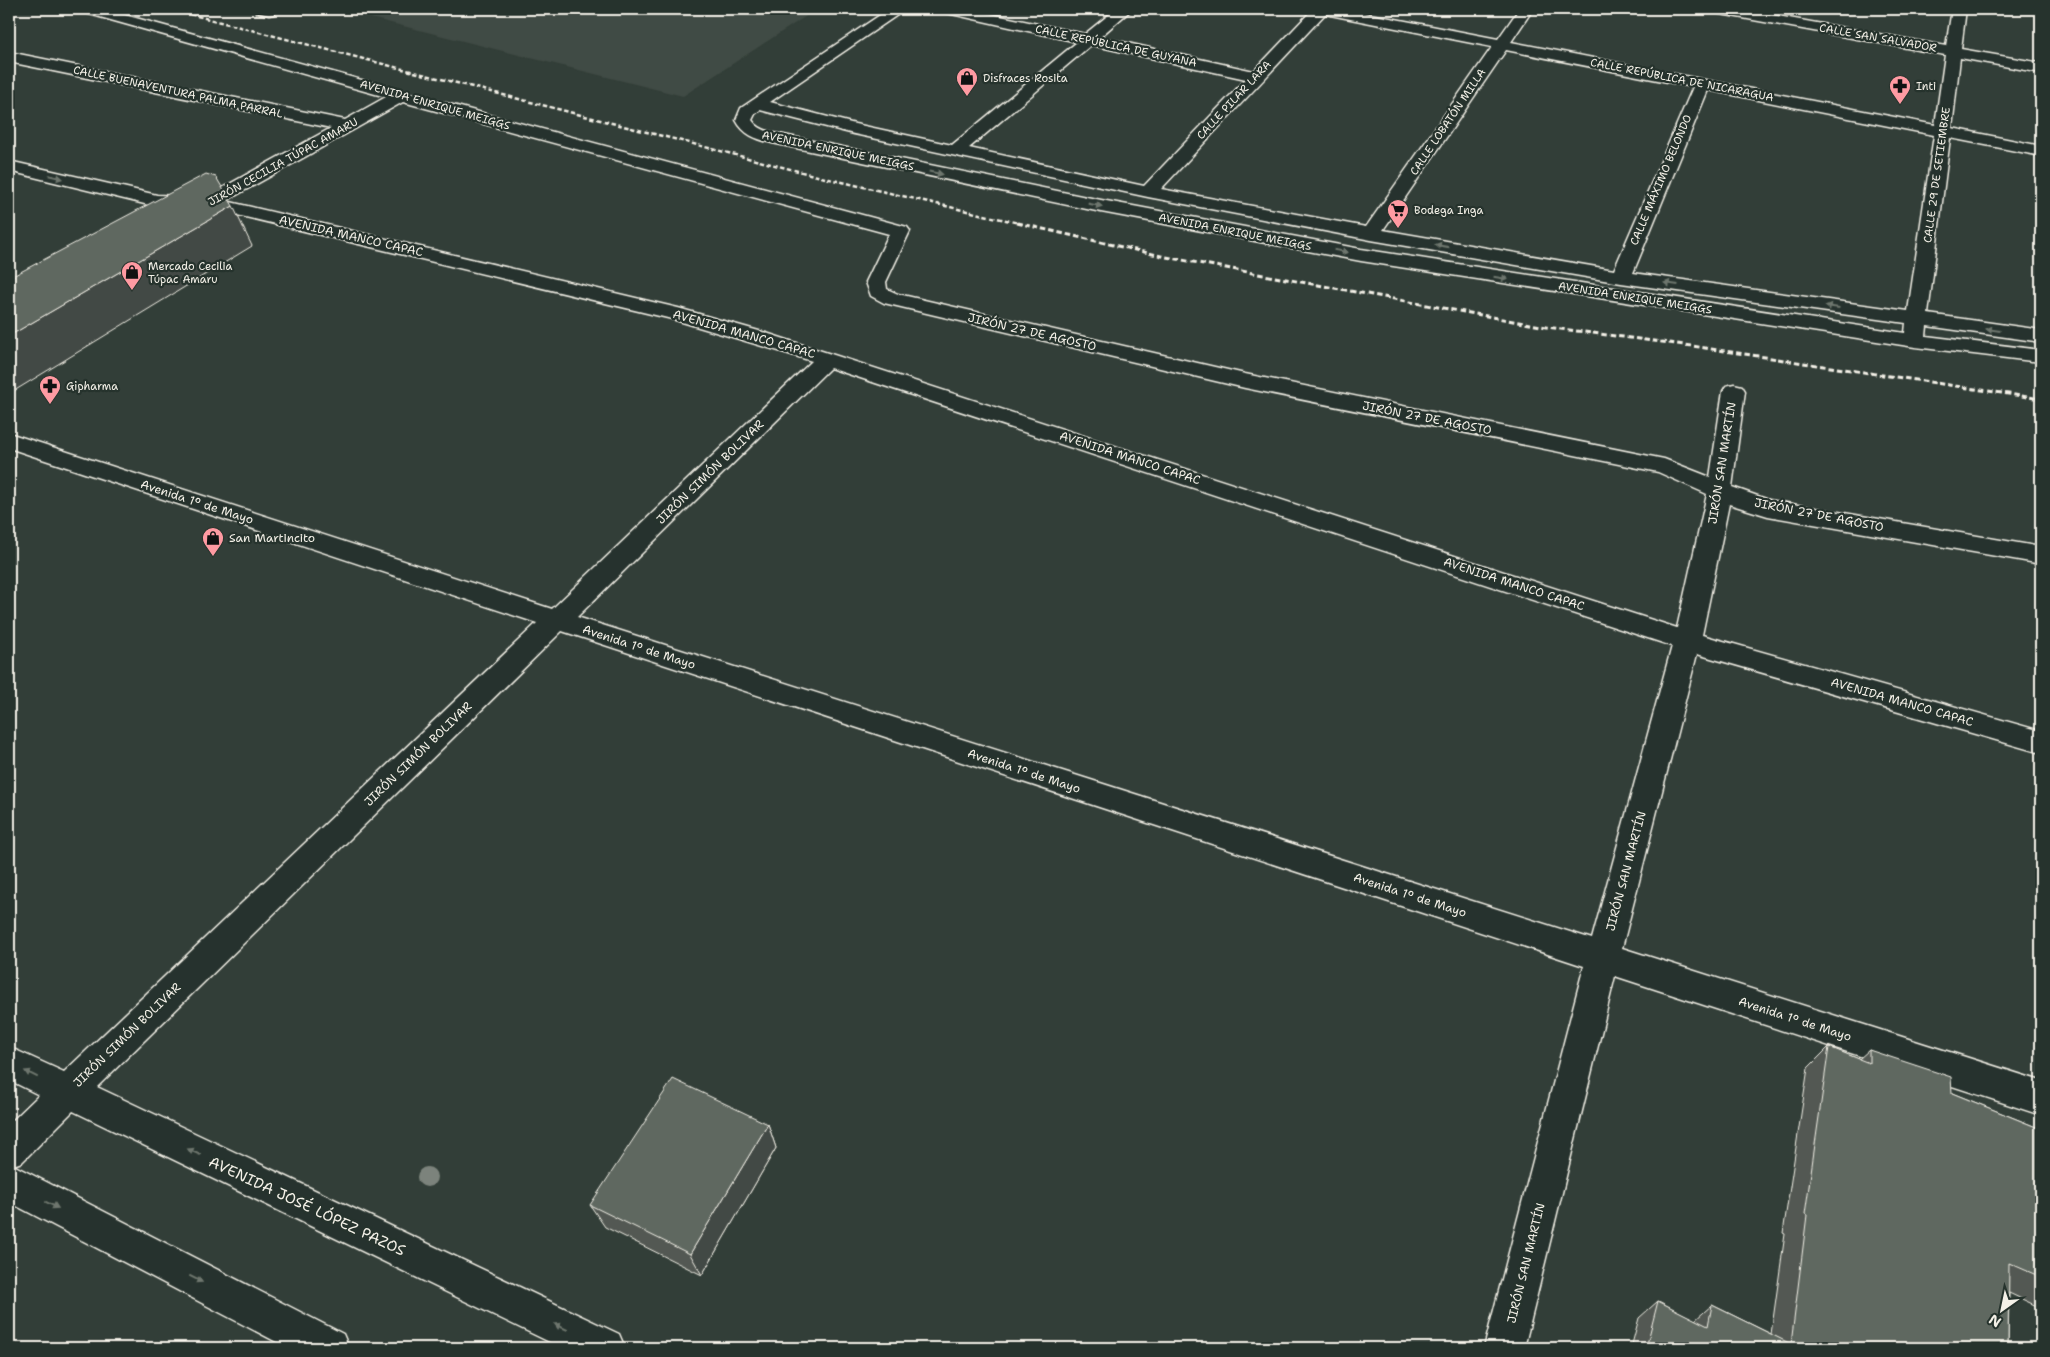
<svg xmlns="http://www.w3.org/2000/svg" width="2050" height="1357" font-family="'Shantell Sans',sans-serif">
  <rect width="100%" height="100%" fill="#323e38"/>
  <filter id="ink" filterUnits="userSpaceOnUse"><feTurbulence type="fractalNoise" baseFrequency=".02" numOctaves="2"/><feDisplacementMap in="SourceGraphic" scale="10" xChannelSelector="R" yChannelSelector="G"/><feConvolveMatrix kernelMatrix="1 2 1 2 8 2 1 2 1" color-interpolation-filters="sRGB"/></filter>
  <g filter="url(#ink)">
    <path fill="#404b44" d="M335 9H817L683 96Z"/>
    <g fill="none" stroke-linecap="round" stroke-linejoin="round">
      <g stroke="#f4f1e8" stroke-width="3">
        <path id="minor" d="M80 9H103L438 101 907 227 910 231 886 282 887 289 898 294 1245 374 1664 459 1710 477 1723 391 1726 386 1734 384 1742 386 1745 391 1732 487 1769 500 2041 547V564L1768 516 1729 504 1702 635 2041 731V753L1697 654 1622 948 2041 1081V1115L1615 976 1524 1348H1484L1584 966 562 631 97 1087 619 1334 625 1348H562L73 1111 22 1162 13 1165 343 1334 349 1348H288L9 1202V1124L39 1095 9 1080V1047L64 1072 537 623 9 448V433L552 609 812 361 672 319 212 209 202 213 195 211 193 208 157 207 9 171V161L157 195 206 197 331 128 9 62V52L345 120 386 97 82 12ZM403 102 889 234 866 282 871 296 884 303 1245 388 1658 472 1707 494 1677 628 766 333 678 308 226 201ZM830 368 1672 646 1592 939 577 617Z
          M254 9H275L276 11 274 14 269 15 256 12Z
          M889 9H906L770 102 855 124 952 145 1077 42 947 13 942 12 940 9H967L1085 34 1116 9H1132L1100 37 1254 71 1313 9H1344L1498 39 1519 9H1533L1511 42 1935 125 1945 55 1715 13 1710 12 1708 9H1738L1946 46 1952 9H1966L1961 49 2041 63V73L1960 58 1952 128 2041 146V156L1950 138 1928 314 2041 330V342L1927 326 1926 336 2041 350V362L1915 347 1361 261 1101 212 772 143C756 139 744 135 736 120L741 108ZM1325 14 1492 47 1366 227 1161 189ZM1091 45 1246 79 1144 186 969 148ZM1506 50 1693 87 1614 270 1383 230ZM1708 90 1934 135 1908 311 1633 273ZM760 110 854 134 1148 197 1371 240 1621 283 1906 323 1905 333 1361 249 1101 200 774 133C766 131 757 128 752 120L755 114Z"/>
      </g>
      <use href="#minor" fill="#26332d" fill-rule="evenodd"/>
      <path stroke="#f4f1e8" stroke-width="2.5" stroke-dasharray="4.5 2.5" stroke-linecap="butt" d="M170 9 825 178 1023 224"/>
      <path stroke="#f4f1e8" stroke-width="3" stroke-dasharray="5.5 3" stroke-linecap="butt" d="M1017 223 1166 257 1546 327 1692 346 2041 399"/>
    </g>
    <circle fill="#7c837b" cx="427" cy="1177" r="10"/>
    <path fill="#525953" stroke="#f4f1e8" d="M1829 1047 1859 1059 1869 1050 1952 1093 2041 1129V1308L2009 1293 2008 1348H1631L1639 1318 1658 1301 1695 1320 1712 1305 1771 1334 1785 1234 1783 1233 1808 1068Z
      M768 1124 776 1148 702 1275 605 1227 590 1205Z"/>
    <path fill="#424944" stroke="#f4f1e8" d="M233 206 252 246 9 394V336Z
      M768 1124 776 1148 702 1275 690 1254Z"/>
    <path fill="#5f6861" stroke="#f4f1e8" d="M206 174 216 177 233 206 9 336V278Z
      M1829 1047 1869 1063V1050L1951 1077 1952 1093 2041 1129V1277L2009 1263 2008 1348H1646L1658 1301 1708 1326 1712 1305 1791 1344 1807 1215 1805 1214Z
      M673 1079 768 1124 690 1254 590 1205Z"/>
    <defs><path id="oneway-solid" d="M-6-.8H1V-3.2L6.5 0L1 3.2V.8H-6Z" transform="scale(1.25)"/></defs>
    <g fill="#6e766e">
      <use href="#oneway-solid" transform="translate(936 173) rotate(12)"/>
      <use href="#oneway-solid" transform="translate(56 177) rotate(13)"/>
      <use href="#oneway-solid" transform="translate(1095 205) rotate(11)"/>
      <use href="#oneway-solid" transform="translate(1442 246) rotate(-170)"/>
      <use href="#oneway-solid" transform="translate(1341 251) rotate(10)"/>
      <use href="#oneway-solid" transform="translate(1501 278) rotate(9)"/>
      <use href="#oneway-solid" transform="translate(1671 284) rotate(-172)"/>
      <use href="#oneway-solid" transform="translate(1832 307) rotate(-172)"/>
      <use href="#oneway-solid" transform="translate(1993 330) rotate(-172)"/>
      <use href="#oneway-solid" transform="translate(31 1074) rotate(-154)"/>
      <use href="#oneway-solid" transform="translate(194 1152) rotate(-155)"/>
      <use href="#oneway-solid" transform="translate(52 1205) rotate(27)"/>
      <use href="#oneway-solid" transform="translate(196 1279) rotate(27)"/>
      <use href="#oneway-solid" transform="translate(561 1327) rotate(-155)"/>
    </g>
  </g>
  <defs>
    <g id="shop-pin" transform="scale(1.125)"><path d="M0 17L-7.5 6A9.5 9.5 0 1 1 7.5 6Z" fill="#ff9aa2" stroke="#26332d"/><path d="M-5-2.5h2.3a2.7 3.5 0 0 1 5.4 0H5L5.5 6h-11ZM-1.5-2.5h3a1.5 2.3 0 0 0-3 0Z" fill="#111"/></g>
    <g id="pharmacy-pin" transform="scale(1.125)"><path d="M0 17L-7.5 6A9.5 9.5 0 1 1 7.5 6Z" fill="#ff9aa2" stroke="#26332d"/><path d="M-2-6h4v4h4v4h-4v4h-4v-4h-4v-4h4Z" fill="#111"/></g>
    <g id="supermarket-pin" transform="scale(1.125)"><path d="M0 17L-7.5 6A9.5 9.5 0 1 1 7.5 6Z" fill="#ff9aa2" stroke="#26332d"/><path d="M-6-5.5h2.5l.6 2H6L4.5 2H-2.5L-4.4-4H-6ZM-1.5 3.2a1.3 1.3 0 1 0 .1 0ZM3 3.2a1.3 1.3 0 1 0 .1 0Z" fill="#111"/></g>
  </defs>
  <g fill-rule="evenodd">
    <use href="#shop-pin" x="967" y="78"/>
    <use href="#pharmacy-pin" x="1900" y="86"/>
    <use href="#supermarket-pin" x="1398" y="210"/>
    <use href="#shop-pin" x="132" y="272"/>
    <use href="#pharmacy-pin" x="50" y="386"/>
    <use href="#shop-pin" x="213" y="538"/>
  </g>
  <g text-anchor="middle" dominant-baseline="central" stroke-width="4.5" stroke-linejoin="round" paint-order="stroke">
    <g font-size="11" fill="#f4f1e8" stroke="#26332d">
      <text transform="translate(1878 38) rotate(10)">CALLE SAN SALVADOR</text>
      <text transform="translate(1116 46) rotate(12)">CALLE REPÚBLICA DE GUYANA</text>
      <text transform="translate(1682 80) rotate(11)">CALLE REPÚBLICA DE NICARAGUA</text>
      <text transform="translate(178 92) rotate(12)">CALLE BUENAVENTURA PALMA PARRAL</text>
      <text transform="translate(1234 100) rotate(-47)">CALLE PILAR LARA</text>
      <text transform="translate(435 105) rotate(16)">AVENIDA ENRIQUE MEIGGS</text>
      <text transform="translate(1448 122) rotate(-56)">CALLE LOBATÓN MILLA</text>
      <text transform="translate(838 151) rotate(12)">AVENIDA ENRIQUE MEIGGS</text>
      <text transform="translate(283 162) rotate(-29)">JIRÓN CECILIA TÚPAC AMARU</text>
      <text transform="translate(1937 175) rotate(-82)">CALLE 29 DE SETIEMBRE</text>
      <text transform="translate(1661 180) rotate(-67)">CALLE MÁXIMO BELONDO</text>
      <text transform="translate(1235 232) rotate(11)">AVENIDA ENRIQUE MEIGGS</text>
      <text transform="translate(1635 298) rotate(9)">AVENIDA ENRIQUE MEIGGS</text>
    </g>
    <g font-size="11" fill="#f4f1e8" stroke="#26332d" text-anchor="start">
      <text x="983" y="78">Disfraces Rosita</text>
      <text x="1916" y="86">Inti</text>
      <text x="1414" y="210">Bodega Inga</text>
      <text x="148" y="266">Mercado Cecilia<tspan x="148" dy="13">Túpac Amaru</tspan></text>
      <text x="66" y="386">Gipharma</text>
    </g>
    <g font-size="12" fill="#f4f1e8" stroke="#26332d">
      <text transform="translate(351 236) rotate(13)">AVENIDA MANCO CAPAC</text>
      <text transform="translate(1032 332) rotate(13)">JIRÓN 27 DE AGOSTO</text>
      <text transform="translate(744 334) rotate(16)">AVENIDA MANCO CAPAC</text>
      <text transform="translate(1427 418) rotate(11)">JIRÓN 27 DE AGOSTO</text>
      <text transform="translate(1130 458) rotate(18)">AVENIDA MANCO CAPAC</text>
      <text transform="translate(1722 463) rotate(-81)">JIRÓN SAN MARTÍN</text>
      <text transform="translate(710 472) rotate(-44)">JIRÓN SIMÓN BOLIVAR</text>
      <text transform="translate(197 502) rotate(18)">Avenida 1º de Mayo</text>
      <text transform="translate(1819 515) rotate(11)">JIRÓN 27 DE AGOSTO</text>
      <text transform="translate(1514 584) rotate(18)">AVENIDA MANCO CAPAC</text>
      <text transform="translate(639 647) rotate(18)">Avenida 1º de Mayo</text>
      <text transform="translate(1902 702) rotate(16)">AVENIDA MANCO CAPAC</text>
      <text transform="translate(418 754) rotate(-44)">JIRÓN SIMÓN BOLIVAR</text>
      <text transform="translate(1024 771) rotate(18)">Avenida 1º de Mayo</text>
      <text transform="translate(1626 871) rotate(-75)">JIRÓN SAN MARTÍN</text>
      <text transform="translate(1410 895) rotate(18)">Avenida 1º de Mayo</text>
      <text transform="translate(1795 1019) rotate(18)">Avenida 1º de Mayo</text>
      <text transform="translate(127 1035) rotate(-44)">JIRÓN SIMÓN BOLIVAR</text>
      <text transform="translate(1526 1263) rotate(-76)">JIRÓN SAN MARTÍN</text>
    </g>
    <g font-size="12" fill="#f4f1e8" stroke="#26332d" text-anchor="start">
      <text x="229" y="538">San Martincito</text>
    </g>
    <g font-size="15" fill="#f4f1e8" stroke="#26332d">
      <text transform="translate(307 1206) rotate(25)">AVENIDA JOSÉ LÓPEZ PAZOS</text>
    </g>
  </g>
  <rect width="2050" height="1357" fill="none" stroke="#26332d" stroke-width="30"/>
  <rect x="15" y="15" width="2020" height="1327" fill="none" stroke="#f4f1e8" stroke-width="2" filter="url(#ink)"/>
  <g transform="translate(2002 1310) rotate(213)" stroke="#26332d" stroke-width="4" paint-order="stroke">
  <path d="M0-4L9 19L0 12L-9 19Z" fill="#f4f1e8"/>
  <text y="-8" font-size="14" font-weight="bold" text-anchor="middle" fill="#f4f1e8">N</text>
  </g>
</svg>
